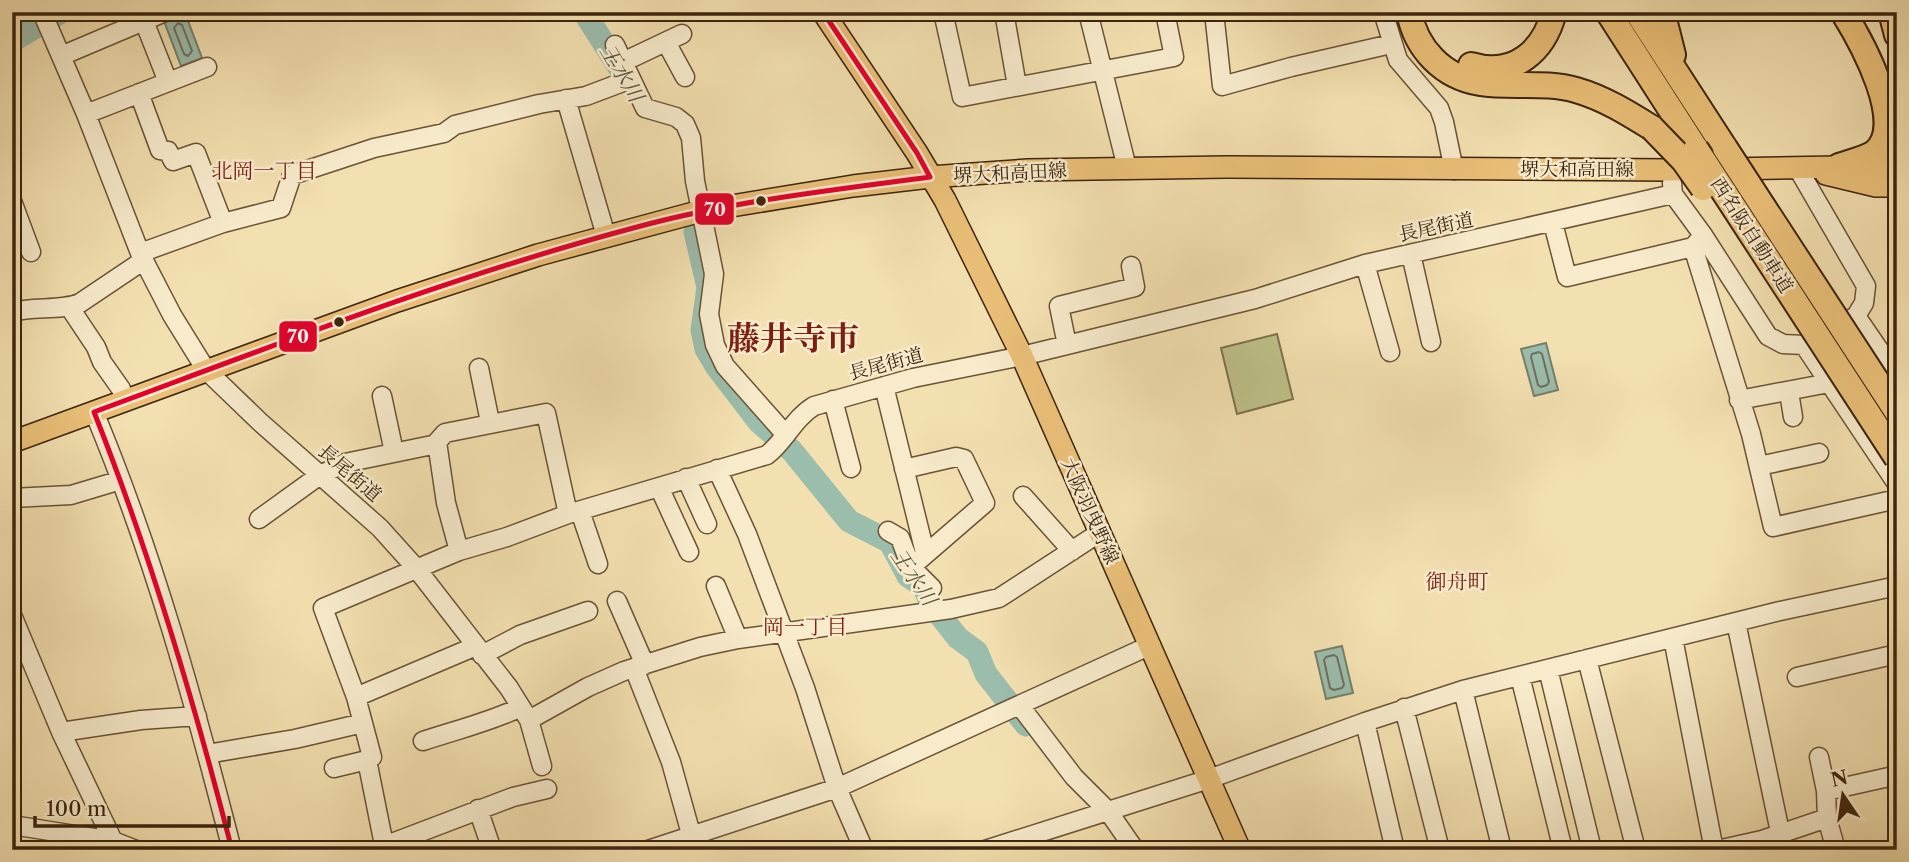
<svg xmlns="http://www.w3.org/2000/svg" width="1909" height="862" font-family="'Libre Caslon Text','Noto Serif JP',serif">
  <rect width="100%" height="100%" fill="#f3e0b0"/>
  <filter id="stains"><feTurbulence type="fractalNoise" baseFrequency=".00286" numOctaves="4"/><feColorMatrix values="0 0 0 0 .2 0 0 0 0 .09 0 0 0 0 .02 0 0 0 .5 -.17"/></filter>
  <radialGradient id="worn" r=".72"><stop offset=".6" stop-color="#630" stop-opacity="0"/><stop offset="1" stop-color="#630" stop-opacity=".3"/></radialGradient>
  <path fill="#bec189" stroke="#7d724c" stroke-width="2" d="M1277 334 1293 399 1237 414 1221 348Z"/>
  <path fill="#9bbdac" stroke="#75806d" stroke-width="2" d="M185 13 202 58 181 66 164 21Z
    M1546 343 1558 390 1534 396 1521 349Z
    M1342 646 1353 693 1326 699 1315 652Z"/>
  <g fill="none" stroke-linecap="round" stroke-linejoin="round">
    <path stroke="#6c705d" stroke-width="2" d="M178 23 182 25 192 51 188 56 184 54 174 28Z
      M1539 352 1542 354 1549 382 1547 385 1541 387 1538 385 1531 357 1532 354Z
      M1334 655 1337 657 1344 685 1342 688 1334 690 1330 688 1324 660 1326 657Z"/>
    <path stroke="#75806d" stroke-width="3.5" d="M12 842 14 850"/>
    <path stroke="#9bbdac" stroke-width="23" d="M584 12 622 72
      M12 41 61 12
      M695 232 708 287 702 330 706 349 716 366 759 422 792 451 849 521 890 542 908 576 924 587 931 604 958 638 977 652 986 674 1026 725"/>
    <g stroke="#6a5336" stroke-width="21">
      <path id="minor" d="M42 12 86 114 140 253 172 315 206 370 260 422 380 528 416 568 509 688 529 720 542 766
        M943 12 962 97 1174 57 1165 12
        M1004 12 1017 86
        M1088 12 1127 168
        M1214 12 1222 86 1291 67 1391 44
        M1383 12 1398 60 1439 108 1444 122 1454 170
        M144 21 168 82
        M666 42 685 77
        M615 45 645 108 676 117 685 124 691 138 695 181 714 274 709 314 715 345 725 366 786 435
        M61 56 165 12
        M623 62 682 34
        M139 93 160 150 168 151 173 161 196 153 223 223
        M566 99 606 236
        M86 114 207 67
        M1672 183 1673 194 1703 235 1768 336 1783 344 1804 345 1856 316 1864 303 1866 286 1797 167
        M12 201 31 252
        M1553 223 1567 277 1693 247 1699 240
        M1693 247 1751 434 1773 527 1897 499
        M140 253 223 223 281 208 292 175 374 148 444 133 455 125 539 104 586 96 631 79
        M1411 254 1431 342
        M1365 264 1390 352
        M70 308 96 347 102 362 121 389 125 400
        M12 312C34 306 61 311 80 303L144 260
        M1856 316 1897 376
        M1067 345 1059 306 1135 287 1131 266
        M1804 345 1897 484
        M479 368 490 422
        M884 386 925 553
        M1789 392 1793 417
        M382 396 394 452
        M833 400 851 468
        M1739 400 1829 383
        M94 412C153 553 194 701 232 850
        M1759 466 1819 453
        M717 469 747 534 805 688 837 788 864 850
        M904 469 956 457 964 459 985 503 911 567
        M686 478 707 524
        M659 487 689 552
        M1023 496 1072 551
        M12 498 71 495 121 480
        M580 511 598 564
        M259 519 320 475 345 463 437 444
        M888 531 900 538 911 567 932 588
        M459 551 446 503 437 442 445 433 546 413 568 514
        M716 586 738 639
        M617 601 645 665
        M12 615 61 732 113 841
        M1736 622 1780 832
        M1673 638 1714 850
        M482 655 520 635 588 611
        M1587 659 1636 850
        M634 668 671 762 691 834
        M1548 669 1592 850
        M1520 676 1563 850
        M1797 677 1897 654
        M1463 690 1502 850
        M356 697 476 646
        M1020 706 1074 777 1108 811 1135 850
        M1404 708 1440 850
        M529 720 588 687 624 671 700 647 738 639 951 609 999 598 1099 533
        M1365 722 1395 850
        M61 732 141 720 197 716
        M423 741C456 730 490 722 521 707
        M207 754 295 739 363 723
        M1819 757 1826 791 1827 818
        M334 768 367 760
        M1826 791 1889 777
        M478 809 492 850
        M12 825 113 841 136 850
        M384 846 513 797 547 789
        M385 850 367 760 372 757 356 697 323 608 459 551 507 537 568 514 767 455C785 441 794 418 814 406L913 378 1022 356 1255 299 1365 264 1673 194
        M648 850 837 788 1151 645
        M985 850 1209 779 1365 722 1463 690 1780 611 1897 586
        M1717 850 1762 840 1827 818 1836 850"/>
    </g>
    <g stroke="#3c240e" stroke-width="24">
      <path id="major" d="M823 12 917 153 945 200 1022 356 1240 850
        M1826 174 1876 186H1897
        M12 442 397 301 538 255 701 211 853 186 930 177 1028 170 1226 167 1671 170 1897 166"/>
    </g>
    <g stroke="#3c240e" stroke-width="28">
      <path id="highway" d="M1409 12C1416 49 1443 77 1480 83 1511 88 1545 81 1576 90 1604 98 1628 113 1652 128
        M1608 12 1696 149
        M1637 12 1725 148
        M1659 12 1666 27 1673 55
        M1891 12 1897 35
        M1471 65C1514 78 1544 51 1554 12
        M1839 166C1850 162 1864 159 1874 153 1909 126 1861 41 1843 12"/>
    </g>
    <use href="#minor" stroke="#f7ebcc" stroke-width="18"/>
    <use href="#major" stroke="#eac078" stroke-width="21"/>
    <use href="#highway" stroke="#eac078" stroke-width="24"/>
    <g stroke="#3c240e" stroke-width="28" stroke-linecap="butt">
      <path id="highway-bridge" d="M1652 128 1684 161 1703 188
        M1725 148 1897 412
        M1696 149 1897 458"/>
    </g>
    <use href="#highway-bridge" stroke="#eac078" stroke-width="24"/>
    <g stroke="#f7ebcc" stroke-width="10">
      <path id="bus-1" d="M823 12 917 153 930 177
        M94 412C273 346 452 276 637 227 733 201 832 190 930 177
        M94 412C151 555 194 701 232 850"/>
    </g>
    <use href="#bus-1" stroke="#e4002b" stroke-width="5"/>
  </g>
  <g fill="#3c240e" stroke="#f7ebcc" stroke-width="2.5">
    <circle cx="761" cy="201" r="6"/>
    <circle cx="339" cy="322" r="6"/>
  </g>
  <g text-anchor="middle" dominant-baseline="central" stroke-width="5" stroke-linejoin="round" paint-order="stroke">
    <g font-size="19" fill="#3c240e" stroke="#f7ebcc">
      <text x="1577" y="169">堺大和高田線</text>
      <text transform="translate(1010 173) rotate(-3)">堺大和高田線</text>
      <text transform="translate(1436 227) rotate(-12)">長尾街道</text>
      <text transform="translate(1752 235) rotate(57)">西名阪自動車道</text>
      <text transform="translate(886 364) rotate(-15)">長尾街道</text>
      <text transform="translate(350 473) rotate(41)">長尾街道</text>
      <text transform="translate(1090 511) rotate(66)">大阪羽曳野線</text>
    </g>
    <g font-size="21" font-style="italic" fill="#58523d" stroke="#f7ebcc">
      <text transform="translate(622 73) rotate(59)">王水川</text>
      <text transform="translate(914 577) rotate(56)">王水川</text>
    </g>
    <g font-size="21" fill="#7a1f14" stroke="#f7ebcc">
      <text x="264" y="170">北岡一丁目</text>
      <text x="1457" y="581">御舟町</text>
      <text x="805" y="626">岡一丁目</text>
    </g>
    <g font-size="33" font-weight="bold" fill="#7a1f14" stroke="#f7ebcc">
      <text x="793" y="338">藤井寺市</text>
    </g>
  </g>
  <g stroke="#f7ebcc" stroke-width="2.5">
    <rect x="694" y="192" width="41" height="34" rx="7" fill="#e4002b"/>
    <rect x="278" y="320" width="40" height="33" rx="7" fill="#e4002b"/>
  </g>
  <g font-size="19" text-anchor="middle" font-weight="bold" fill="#fff">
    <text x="715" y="216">70</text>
    <text x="298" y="343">70</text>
  </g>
  <rect width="1909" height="862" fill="none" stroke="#f3e0b0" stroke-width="42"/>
  <rect x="14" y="14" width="1881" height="834" fill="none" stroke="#3c240e" stroke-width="3.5"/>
  <rect x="21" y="21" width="1867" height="820" fill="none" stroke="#3c240e" stroke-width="2"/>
  <g transform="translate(1843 795) rotate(347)" stroke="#f7ebcc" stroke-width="5" paint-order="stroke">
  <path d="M0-5L12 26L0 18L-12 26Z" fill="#3c240e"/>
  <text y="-10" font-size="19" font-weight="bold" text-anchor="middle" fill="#3c240e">N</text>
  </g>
  <path d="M35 816v10h194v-10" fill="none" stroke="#3c240e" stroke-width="3.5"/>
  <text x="46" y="816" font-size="21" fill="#3c240e" stroke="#f7ebcc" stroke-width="5" paint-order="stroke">100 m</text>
  <rect width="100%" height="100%" filter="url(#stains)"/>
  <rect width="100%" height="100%" fill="url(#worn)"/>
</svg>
